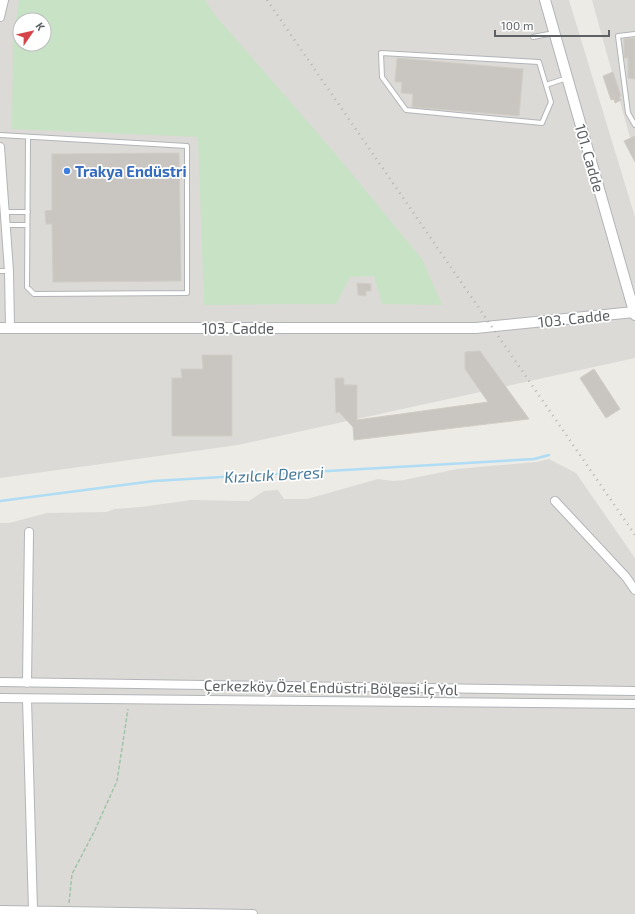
<svg xmlns="http://www.w3.org/2000/svg" width="635" height="914" font-family="'Exo 2',sans-serif">
  <rect width="100%" height="100%" fill="#edebe5"/>
  <path fill="#dcdad7" fill-rule="evenodd" d="M0 0H569L635 217V358L238 445 0 478ZM20 20H44V44H20Z
    M592 0H635V156Z
    M549 459 576 473 635 558V914H0V523H9L47 513 106 512 115 509 141 507 191 500 249 501 264 491 278 490 284 499H307L378 479 393 481 404 480 457 469 537 462Z"/>
  <path fill="#c8e2c5" fill-rule="evenodd" d="M19 0H205L215 15 333 151 422 259 442 305 382 304 374 276 350 277 336 304 204 305 198 137 12 129 13 38ZM20 20H44V44H20Z"/>
  <g fill="none" stroke-linecap="round" stroke-linejoin="round">
    <path stroke="#aeddf5" stroke-width="2.5" d="M0 501 154 481 534 459 549 455"/>
  </g>
  <path fill="#c9c6c2" stroke="#d1ccc4" d="M635 38V79L628 78V58H624V39Z
    M397 58 523 69 519 116 412 107 413 94 401 93 402 82H395Z
    M613 72 621 96 619 97 621 100 615 103 614 99 611 100 603 76Z
    M635 136V162L624 141Z
    M179 153 181 281 53 282 52 224H46L45 211 52 210V154Z
    M357 283 371 284V291H366V296L358 295Z
    M480 351 529 419 354 440 353 427 339 412 336 413 335 378H344V385H357V420L488 402 465 369V352Z
    M202 355H232V436H172V378H182L181 369H203Z
    M594 369 620 409 606 418 580 378Z"/>
  <g fill="none" stroke-linecap="round" stroke-linejoin="round">
    <g stroke="#b2b5b8" stroke-width="6">
      <path id="service" d="M635 34 618 36 628 113 635 125
        M533 37 554 33
        M381 53 539 62 551 102 542 123 406 110 382 77Z
        M546 85 567 78
        M0 135 187 146V293L34 294 27 287 28 138
        M5 212H28
        M6 225H27
        M0 271H9"/>
    </g>
    <g stroke="#b2b5b8" stroke-width="10">
      <path id="minor" d="M0 17 4 0
        M0 147 9 271 10 328
        M555 501 626 577 635 590
        M0 682 635 691
        M27 683 29 532
        M0 698 635 704
        M27 699 33 910
        M0 910 253 914"/>
    </g>
    <g stroke="#b2b5b8" stroke-width="12">
      <path id="tertiary" d="M545 0 635 315
        M0 328H476L634 312"/>
    </g>
    <path stroke="#a0c4a7" stroke-width="1.5" stroke-dasharray="4 2" stroke-linecap="butt" d="M69 903 72 874 94 832 117 781 128 709"/>
    <use href="#service" stroke="#fff" stroke-width="4"/>
    <use href="#minor" stroke="#fff" stroke-width="8"/>
    <use href="#tertiary" stroke="#fff" stroke-width="10"/>
    <path stroke="#b3b4b4" stroke-width="2.5" stroke-dasharray="1 5" stroke-linecap="butt" d="M267 0 635 535"/>
  </g>
  <circle fill="#3f7fe0" stroke="#fff" stroke-width="1.5" cx="67" cy="171" r="4"/>
  <g text-anchor="middle" dominant-baseline="central" stroke-width="3.5" stroke-linejoin="round" paint-order="stroke">
    <g font-size="15" fill="#5d6164" stroke="#fff">
      <text transform="translate(590 158) rotate(74)">101. Cadde</text>
      <text transform="translate(574 318) rotate(-6)">103. Cadde</text>
      <text x="238" y="328">103. Cadde</text>
      <text transform="translate(331 687) rotate(1)">Çerkezköy Özel Endüstri Bölgesi İç Yol</text>
    </g>
    <g font-size="15" font-weight="bold" fill="#366cbe" stroke="#fff" text-anchor="start">
      <text x="75" y="171">Trakya Endüstri</text>
    </g>
    <g font-size="16" font-style="italic" fill="#497b9c" stroke="#fff">
      <text transform="translate(274 474) rotate(-3)">Kızılcık Deresi</text>
    </g>
  </g>
  <g transform="translate(32 32) rotate(56)"><circle r="19" fill="#ffffff" stroke="#bec0c1"/>
  <path d="M0-3L7 15L0 10L-7 15Z" fill="#d54448"/>
  <text y="-6" font-size="11" font-weight="bold" text-anchor="middle" fill="#5d6164">K</text>
  </g>
  <path d="M495 30v6h114v-6" fill="none" stroke="#5d6164" stroke-width="2"/>
  <text x="501" y="30" font-size="12" fill="#5d6164" stroke="#ffffff" stroke-width="3" paint-order="stroke">100 m</text>
</svg>
